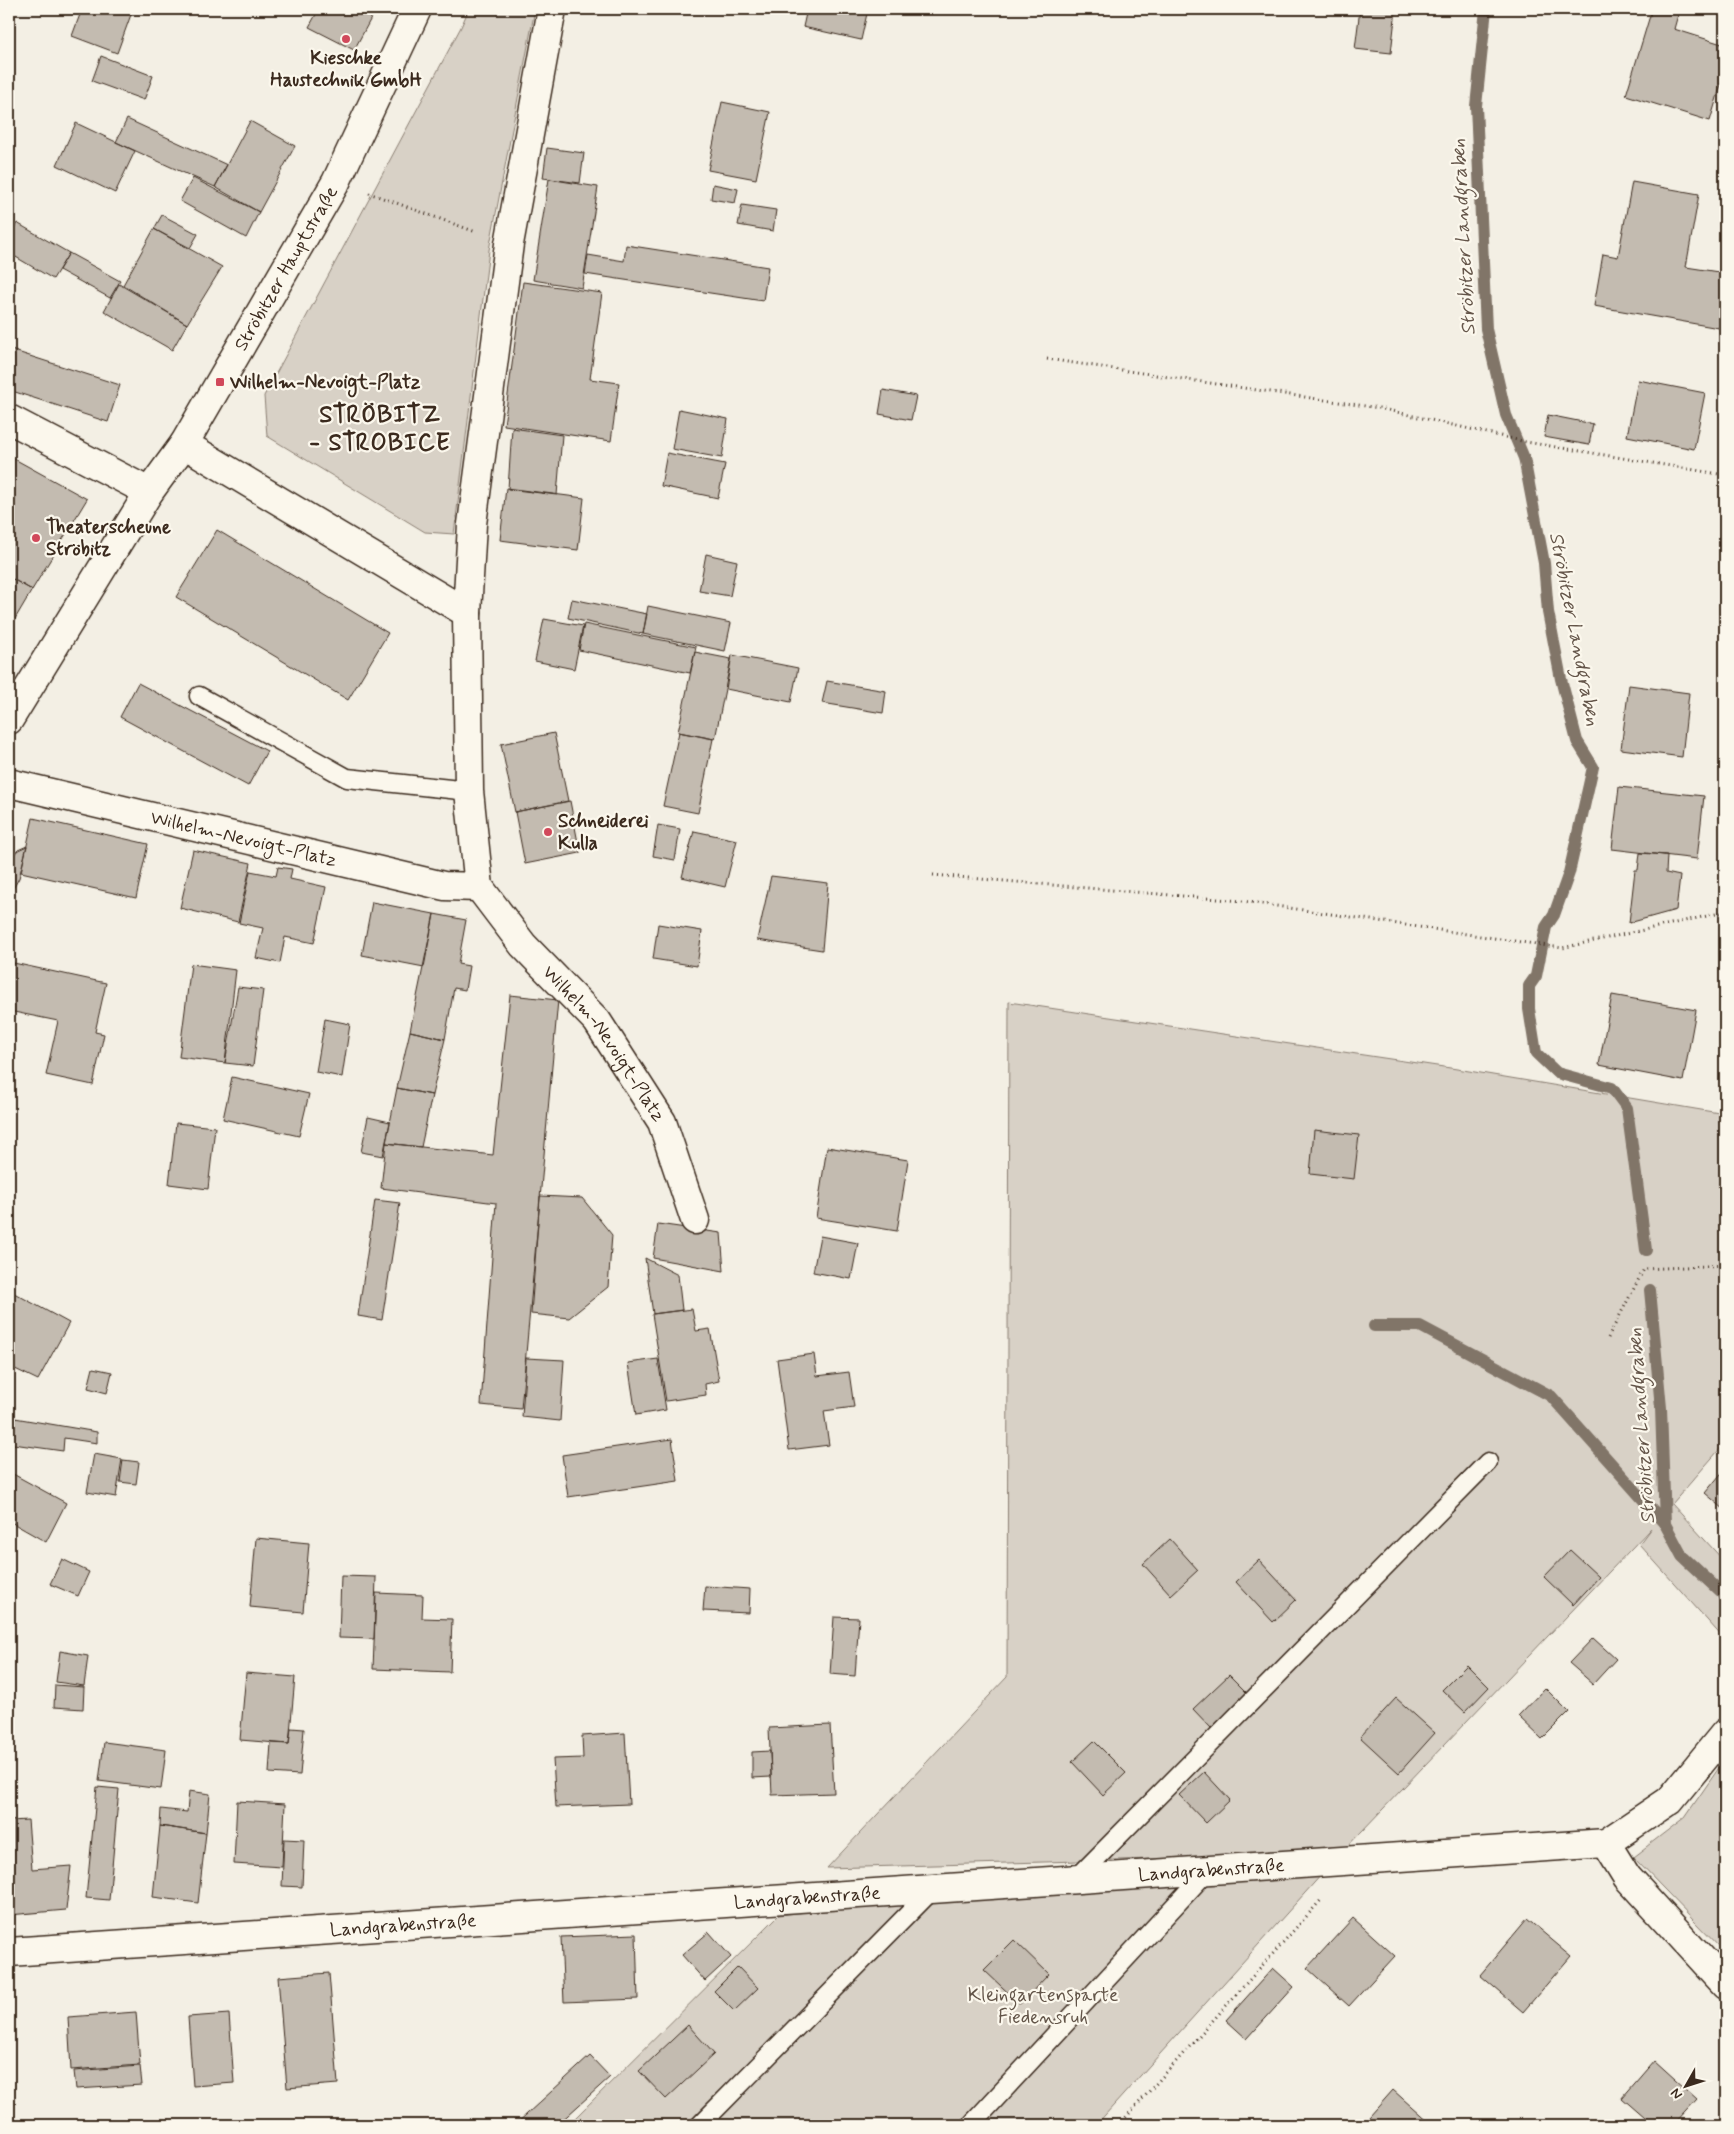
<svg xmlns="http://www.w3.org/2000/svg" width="1734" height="2134" font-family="Mynerve,sans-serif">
  <rect width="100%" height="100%" fill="#f3efe4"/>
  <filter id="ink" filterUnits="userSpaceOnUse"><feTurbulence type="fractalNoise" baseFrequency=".02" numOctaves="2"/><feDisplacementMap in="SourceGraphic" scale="10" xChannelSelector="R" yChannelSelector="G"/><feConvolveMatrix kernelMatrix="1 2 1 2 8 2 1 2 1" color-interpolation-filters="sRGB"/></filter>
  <g filter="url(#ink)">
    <path fill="#d8d1c6" stroke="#8a7e72" d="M467 9H535L489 250 454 534 425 532 267 436 264 396 461 27 468 11Z
      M1009 1002 1457 1069 1725 1114V1443L1672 1504 1725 1562V1640L1639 1544 1651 1528 1341 1853 1096 2125H568L779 1915 1332 1854 827 1868 1007 1677Z
      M1725 1759V1952L1633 1857 1685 1817Z"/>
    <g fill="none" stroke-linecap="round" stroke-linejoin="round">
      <path stroke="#817468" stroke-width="12" d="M1486 9 1476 106 1486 329 1506 415 1524 458 1544 563 1548 612 1561 679 1577 741 1593 767 1569 873 1554 915 1546 927 1536 976 1529 986V1009L1536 1053 1557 1073 1612 1088 1627 1108 1646 1250
        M1650 1290 1661 1408 1665 1524 1682 1556 1725 1596
        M1374 1326H1420L1551 1396 1665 1524"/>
    </g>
    <path fill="#c3bbb0" stroke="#3b2a1e" d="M82 9H133L117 53 72 36Z
      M319 9H376L354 50 309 27Z
      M807 9H868L861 40 803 27Z
      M1360 9H1396L1391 53 1355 49Z
      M1652 9H1672L1679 11 1674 29 1725 45V71L1710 121 1626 95Z
      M101 56 153 76 144 100 92 81Z
      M722 102 770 112 756 179 708 170Z
      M127 119 227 165 215 187 116 142Z
      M250 121 295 146 259 212 215 187Z
      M76 123 135 151 115 193 57 165Z
      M547 148 584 153 580 183 543 178Z
      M193 178 259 212 246 238 180 201Z
      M549 179 598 187 582 288 533 280Z
      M1632 182 1699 194 1686 267 1725 273V290L1719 328 1594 306 1603 254 1618 257Z
      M713 184 738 189 735 203 711 199Z
      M742 205 776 210 773 231 738 225Z
      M162 215 198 234 190 248 154 229Z
      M17 223 69 253 53 279 9 253V237Z
      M154 229 222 267 187 324 123 285Z
      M626 245 768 267 763 301 585 274 588 255 624 261Z
      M69 253 120 281 110 298 59 270Z
      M523 282 602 293 590 379 619 383 611 441 504 425Z
      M119 284 187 324 172 350 104 311Z
      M11 350 120 385 108 422 9 390V355Z
      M1638 380 1705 393 1694 449 1627 436Z
      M883 390 916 396 911 420 879 414Z
      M679 409 728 419 722 458 672 449Z
      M1548 415 1593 424 1589 445 1544 437Z
      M512 428 562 435 557 495 508 489Z
      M667 453 725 464 718 498 661 486Z
      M9 456 87 499 32 590 9 577Z
      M506 488 584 498 578 550 500 540Z
      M217 530 388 633 348 700 176 597Z
      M706 554 737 561 730 596 699 591Z
      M9 577 32 590 9 629Z
      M572 599 647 614 643 634 568 618Z
      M648 606 731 623 725 651 643 634Z
      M544 619 583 626 574 669 535 661Z
      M584 624 696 647 690 673 579 650Z
      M695 652 731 659 715 739 678 732Z
      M732 655 798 668 791 702 726 689Z
      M827 681 886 691 883 713 822 703Z
      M138 683 267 751 248 786 120 717Z
      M1629 685 1689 693 1682 757 1621 749Z
      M679 732 713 739 698 813 663 806Z
      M554 733 568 801 515 812 501 744Z
      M1619 787 1704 796 1697 859 1612 849Z
      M570 801 580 853 525 864 515 812Z
      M33 818 148 844 136 898 21 872Z
      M658 825 680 829 675 860 653 856Z
      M694 831 737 840 725 887 682 877Z
      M27 846 19 878 9 896V860L18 850Z
      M193 850 251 863 238 922 180 908Z
      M1640 853 1667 855 1666 873 1680 876 1676 910 1629 923 1635 870H1638Z
      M278 867 292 869 290 879 326 887 314 943 285 937 280 963 256 958 263 928 239 923 250 871 276 876Z
      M771 876 828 883 822 950 757 940Z
      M372 902 434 914 424 967 362 955Z
      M434 914 466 920 458 964 469 966 465 990 454 988 445 1039 410 1031Z
      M658 924 702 931 697 966 653 959Z
      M9 962 106 983 95 1032 104 1034 93 1085 46 1075 58 1021 9 1011Z
      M191 964 236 970 225 1063 179 1057Z
      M238 987 263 990 253 1066 225 1063Z
      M510 995 558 1000 521 1409 481 1405 496 1203 381 1188 386 1143 493 1155Z
      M1612 995 1696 1010 1683 1081 1599 1065Z
      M325 1019 350 1024 342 1077 316 1072Z
      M410 1031 445 1039 432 1095 397 1088Z
      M232 1077 309 1094 299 1136 223 1119Z
      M397 1088 432 1095 421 1147 386 1143Z
      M368 1117 390 1122 383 1156 361 1152Z
      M176 1123 215 1127 208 1189 169 1184Z
      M1314 1130 1359 1135 1354 1179 1310 1174Z
      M827 1147 908 1160 897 1231 816 1218Z
      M540 1196 582 1198 612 1235 608 1287 569 1318 531 1314Z
      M375 1200 400 1203 382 1320 358 1316Z
      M658 1224 721 1233 724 1271 653 1258Z
      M820 1236 858 1243 851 1279 813 1272Z
      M645 1258 678 1275 682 1310 653 1314Z
      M14 1293 69 1323 38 1380 9 1366V1303Z
      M692 1309 696 1331 710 1329 719 1381 705 1384 706 1395 666 1401 652 1314Z
      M814 1354 817 1376 849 1372 854 1407 824 1411 829 1445 789 1450 777 1359Z
      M526 1358 564 1360 560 1421 522 1417Z
      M658 1359 666 1410 636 1415 628 1363Z
      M93 1368 112 1372 107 1393 88 1388Z
      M9 1417 97 1432V1443L64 1438 63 1451 13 1444 9 1454Z
      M672 1439 678 1481 568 1497 562 1455Z
      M94 1454 122 1459 116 1497 87 1492Z
      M123 1460 139 1462 136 1484 120 1482Z
      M1725 1469V1510L1705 1493Z
      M13 1474 66 1503 46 1542 9 1521V1482Z
      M256 1538 309 1543 303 1612 250 1607Z
      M1170 1539 1198 1570 1171 1595 1143 1564Z
      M1570 1550 1599 1577 1573 1605 1544 1577Z
      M62 1559 89 1572 78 1596 50 1584Z
      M1259 1560 1296 1600 1273 1622 1236 1582Z
      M341 1576 376 1577 374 1639 339 1638Z
      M705 1586 750 1589 749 1613 703 1611Z
      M376 1593 423 1595 422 1618 452 1619 450 1672 373 1669Z
      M834 1617 859 1618 855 1676 830 1674Z
      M1593 1638 1616 1659 1593 1684 1569 1663Z
      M60 1651 88 1656 84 1686 56 1682Z
      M1467 1665 1489 1687 1465 1712 1442 1690Z
      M246 1673 295 1677 289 1744 240 1740Z
      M1229 1675 1247 1693 1211 1728 1193 1709Z
      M55 1685 84 1687 83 1709 54 1707Z
      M1545 1688 1569 1712 1542 1739 1518 1716Z
      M1396 1698 1435 1733 1399 1773 1360 1737Z
      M830 1725 834 1793 772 1795 769 1728Z
      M291 1728 304 1729 300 1775 269 1773 271 1743 289 1744Z
      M625 1733 629 1804 556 1807 553 1759 583 1758 582 1736Z
      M1094 1741 1126 1773 1103 1795 1072 1762Z
      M104 1742 166 1750 161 1789 99 1781Z
      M770 1751 771 1777 752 1778V1752Z
      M1204 1772 1230 1800 1206 1823 1179 1795Z
      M97 1787 119 1789 109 1900 86 1898Z
      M189 1791 210 1794 206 1833 160 1826 161 1809 187 1812Z
      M237 1801 285 1804 282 1867 234 1864Z
      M28 1820 32 1869 71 1866 66 1910 9 1915V1821Z
      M160 1826 206 1833 198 1903 153 1897Z
      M284 1839 304 1840 302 1887 282 1886Z
      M1353 1918 1395 1956 1349 2006 1307 1968Z
      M1527 1919 1571 1956 1523 2012 1480 1975Z
      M709 1932 731 1957 705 1981 682 1955Z
      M636 1934 638 1999 564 2002 561 1937Z
      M1014 1940 1049 1974 1020 2004 984 1970Z
      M738 1967 758 1988 734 2011 714 1991Z
      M1273 1968 1294 1987 1247 2039 1226 2020Z
      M329 1973 338 2084 287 2088 278 1977Z
      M136 2012 140 2065 71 2070 68 2017Z
      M229 2014 234 2083 193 2086 188 2017Z
      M688 2025 714 2054 666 2099 639 2071Z
      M590 2056 610 2077 557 2125H515Z
      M1654 2061 1697 2100 1674 2125H1653L1622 2098Z
      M140 2066 142 2085 76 2089 74 2071Z
      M1393 2090 1431 2124 1430 2125H1362Z
      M1291 2118 1300 2125H1285Z"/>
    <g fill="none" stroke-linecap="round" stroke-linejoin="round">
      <g stroke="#3b2a1e" stroke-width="21">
        <path id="lane" d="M199 696 347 778 469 791
          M1076 1879 1488 1462
          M700 2125 933 1889
          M971 2125 1208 1870"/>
      </g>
      <g stroke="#3b2a1e" stroke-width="31">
        <g id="street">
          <path id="s1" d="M552 9 509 244 472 524 467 613 469 791 479 887 523 945 597 1021 662 1122 695 1220"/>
          <path d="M9 419 149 492"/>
          <path d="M184 444 467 613"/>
          <path id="s2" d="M9 720 149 492 184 444 336 182 417 9"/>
          <path id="s3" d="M9 783 444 886 479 887"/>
          <path d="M1606 1843 1627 1877 1725 1984"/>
          <path id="s4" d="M9 1952 1606 1843 1670 1800 1725 1733"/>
        </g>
      </g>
      <path stroke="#3b2a1e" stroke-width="3" stroke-dasharray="1 4" stroke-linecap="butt" d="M369 193 476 232
        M1047 359 1379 408 1526 442 1725 475
        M933 875 1242 901 1562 948 1725 912
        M1608 1338 1644 1269 1725 1265
        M1119 2125 1322 1899"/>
      <use href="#lane" stroke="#fbf7ec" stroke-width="18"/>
      <use href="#street" stroke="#fbf7ec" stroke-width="28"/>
    </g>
  </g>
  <g fill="#d1495b" stroke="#fbf7ec" stroke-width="2">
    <circle cx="346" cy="39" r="5"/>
    <rect x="215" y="377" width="10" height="10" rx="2.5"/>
    <circle cx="36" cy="538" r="5"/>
    <circle cx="548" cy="832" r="5"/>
  </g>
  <g text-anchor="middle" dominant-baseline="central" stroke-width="4.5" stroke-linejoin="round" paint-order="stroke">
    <g font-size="19" font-weight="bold" fill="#3b2a1e" stroke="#fbf7ec" text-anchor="start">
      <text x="346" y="58" text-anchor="middle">Kieschke<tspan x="346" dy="22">Haustechnik GmbH</tspan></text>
      <text x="230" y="382">Wilhelm-Nevoigt-Platz</text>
      <text x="46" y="527">Theaterscheune<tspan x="46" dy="22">Ströbitz</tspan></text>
      <text x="558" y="821">Schneiderei<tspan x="558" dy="22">Kulla</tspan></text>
    </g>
    <g font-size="19" fill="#3b2a1e" stroke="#fbf7ec">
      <text stroke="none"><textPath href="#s2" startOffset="530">Ströbitzer Hauptstraße</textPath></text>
      <text stroke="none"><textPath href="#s3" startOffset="241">Wilhelm-Nevoigt-Platz</textPath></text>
      <text stroke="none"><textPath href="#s1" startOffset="1086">Wilhelm-Nevoigt-Platz</textPath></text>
      <text stroke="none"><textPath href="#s4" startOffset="1205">Landgrabenstraße</textPath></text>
      <text stroke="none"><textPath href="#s4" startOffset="800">Landgrabenstraße</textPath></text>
      <text stroke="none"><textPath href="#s4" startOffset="395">Landgrabenstraße</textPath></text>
    </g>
    <g font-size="19" fill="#625448" stroke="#fbf7ec">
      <text x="1043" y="1995">Kleingartensparte<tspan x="1043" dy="22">Fiedensruh</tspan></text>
    </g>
    <g font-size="20" font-style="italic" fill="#645549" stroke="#fbf7ec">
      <text transform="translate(1464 237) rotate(-93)">Ströbitzer Landgraben</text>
      <text transform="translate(1574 629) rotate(79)">Ströbitzer Landgraben</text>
      <text transform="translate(1642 1426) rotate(-94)">Ströbitzer Landgraben</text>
    </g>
    <g font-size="24" font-weight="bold" letter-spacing="1" fill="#3b2a1e" stroke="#fbf7ec">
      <text x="380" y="415">STRÖBITZ<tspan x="380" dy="28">- STROBICE</tspan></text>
    </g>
  </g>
  <rect width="1734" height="2134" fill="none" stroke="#fbf7ec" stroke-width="30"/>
  <rect x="15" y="15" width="1704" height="2104" fill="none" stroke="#3b2a1e" stroke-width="2" filter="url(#ink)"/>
  <g transform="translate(1686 2086) rotate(231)" stroke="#fbf7ec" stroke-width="4" paint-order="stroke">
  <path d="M0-4L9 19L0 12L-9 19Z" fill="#3b2a1e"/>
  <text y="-8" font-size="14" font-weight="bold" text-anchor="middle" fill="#3b2a1e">N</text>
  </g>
</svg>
